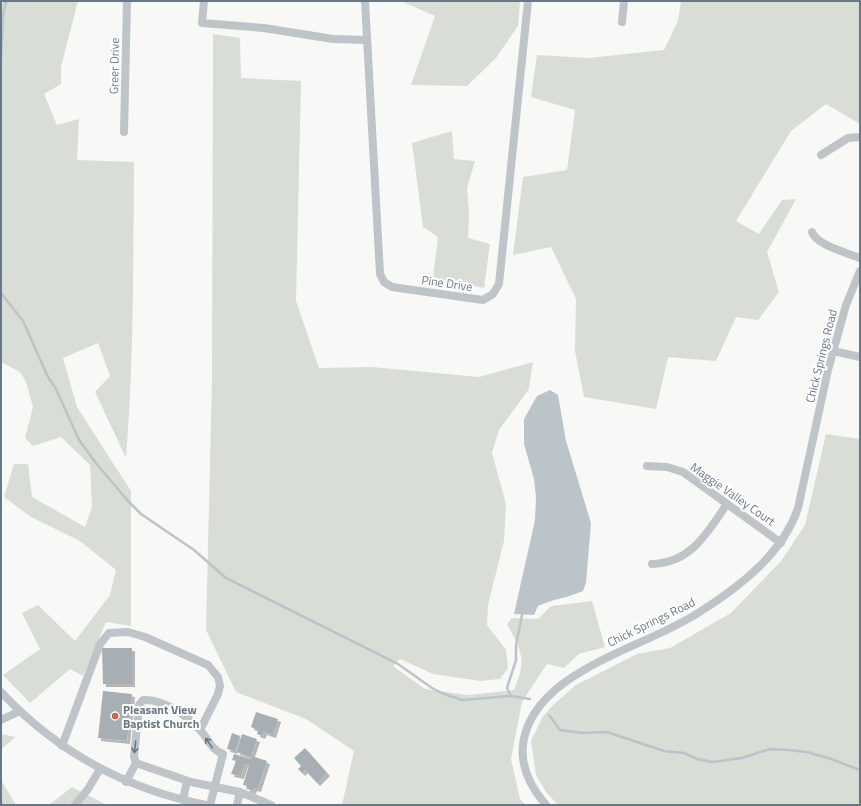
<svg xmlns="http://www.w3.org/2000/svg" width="861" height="806" font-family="'Titillium Web',sans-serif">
  <defs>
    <filter id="shadow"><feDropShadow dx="3" dy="3" stdDeviation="0" flood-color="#0004"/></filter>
  </defs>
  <rect width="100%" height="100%" fill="#f8f9f6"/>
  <path fill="#d8ddd6" d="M1 1H78L61 67V84L44 94 57 125 79 119 77 160 134 162C133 261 134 360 126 458L95 392 110 376 98 343 63 358 77 407 131 491V626L106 622 83 676 70 669 30 703 3 675 40 649 22 613 38 605 75 641 110 595 116 570 80 541 31 517 4 497 14 464H28L32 497 85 527 92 507 90 465 61 437 33 446 25 438 33 407 26 382 20 372 1 362Z
    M401 1H520L518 26 496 58 467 86 411 85 435 16Z
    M681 1H860V124L826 104 791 131 736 221 759 234 782 200 796 199 767 252 779 292 758 320 736 317 716 361 668 357 656 409 584 397 575 351 576 299 551 247 513 255 523 177 567 170 575 110 531 97 537 55 588 58 664 50 678 21Z
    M213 34 240 38 241 78 301 81 296 301 319 368 372 367 479 377 533 362 529 389 499 430 492 453 506 504 504 541 488 605 487 625 506 650 508 668 500 679 480 681 433 674 400 659 393 666 425 689 468 695 514 690C527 660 522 652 507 624L512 618 538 619 551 606 592 601 605 647 579 654 564 668 547 664 522 702 511 759 520 799 526 805H342L354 751 306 719 236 692 206 630 212 381Z
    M452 131 454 159 475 161 467 188 469 213 468 238 490 244 484 288 433 278 438 237 423 227 412 143Z
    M826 434 860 439V805H558L546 792 536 775 531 741 542 718 552 706 576 685 637 654 670 648 731 613 782 560 805 525Z
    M1 734 16 737 1 749Z
    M1 780 16 805H1Z
    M72 787 105 804 49 805Z"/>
  <path fill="#bac4c9" d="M550 390 558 395 566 441 591 523 586 583 583 591C568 598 552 599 538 606L534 615 514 614 535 520 536 497 534 479 524 444V419L537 396Z"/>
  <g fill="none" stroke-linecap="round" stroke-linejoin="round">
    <path stroke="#bac4c9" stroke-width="2.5" d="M1 60 3 15 6 1
      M1 293 23 321 48 377 56 389 79 440 96 463 128 501 141 514 194 550 226 578 398 664 432 688 444 694 462 700 511 696 530 699
      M511 696 507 688 516 660V645L522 615
      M549 715 560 730 583 733 607 732 664 751 684 753 697 759 713 762 742 758 770 749 788 750 807 752 831 759 860 770"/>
  </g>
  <path fill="#a7afb5" filter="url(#shadow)" d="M102 648H132V684H103Z
    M103 691 132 694 127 741 98 738Z
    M256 712 278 719 273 735 264 732 262 736 257 734 258 730 251 727Z
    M232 733 240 736 235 751 227 749Z
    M242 734 257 739 251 757 237 752Z
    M305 748 327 773 317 783 305 770 302 773 298 769 301 766 294 758Z
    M234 754 251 759 252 756 267 761 258 789 254 788 253 791 247 789V786L243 785 249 765 245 764 241 776 231 774 236 761 232 760Z"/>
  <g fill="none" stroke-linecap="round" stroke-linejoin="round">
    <path stroke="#bfc4c8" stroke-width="8" d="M204 1 202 23 264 28 333 39 367 40
      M365 1 380 274 384 282 392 287 483 300 493 294 499 284 528 1
      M622 22 624 1
      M124 132 127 1
      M821 155 848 138 860 137
      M812 232C816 245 848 253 860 258
      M833 351 860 357
      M647 466 667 467 683 472 781 543
      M652 564C691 563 707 533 727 504
      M1 692C57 752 126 789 206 805
      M1 720 20 711
      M62 746 100 644 109 633 128 632 145 637 208 665 218 677 220 686 218 694 200 730
      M136 763 191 782 240 792 237 805
      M126 782 136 763 134 757 139 705 143 700C164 699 186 715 200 730 209 739 210 749 223 754L210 805
      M240 792 271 805
      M183 800 187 781
      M75 805 88 789 100 769
      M546 805C499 751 529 701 584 670 620 648 662 636 698 613 738 588 783 554 798 508L828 370 846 305 860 271"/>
  </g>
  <defs><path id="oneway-shaft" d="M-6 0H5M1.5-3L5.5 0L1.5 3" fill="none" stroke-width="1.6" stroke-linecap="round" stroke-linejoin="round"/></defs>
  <g stroke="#697886">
    <use href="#oneway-shaft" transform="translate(209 743) rotate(-125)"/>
    <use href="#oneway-shaft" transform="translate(135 747) rotate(96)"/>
  </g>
  <circle fill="#da6035" stroke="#fff" stroke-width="1.5" cx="115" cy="716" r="4"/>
  <g text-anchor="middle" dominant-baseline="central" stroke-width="4" stroke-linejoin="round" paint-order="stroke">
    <g font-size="12" fill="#697886" stroke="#fff">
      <text transform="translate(114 66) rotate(-89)">Greer Drive</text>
      <text transform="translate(447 283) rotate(8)">Pine Drive</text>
      <text transform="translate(821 356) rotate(-76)">Chick Springs Road</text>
      <text transform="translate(733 494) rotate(35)">Maggie Valley Court</text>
      <text transform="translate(651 622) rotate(-26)">Chick Springs Road</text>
    </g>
    <g font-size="12" font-weight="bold" fill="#697886" stroke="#fff" text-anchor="start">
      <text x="123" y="709">Pleasant View<tspan x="123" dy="14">Baptist Church</tspan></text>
    </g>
  </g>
  <rect width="861" height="806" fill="none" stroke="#697886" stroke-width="4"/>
</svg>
